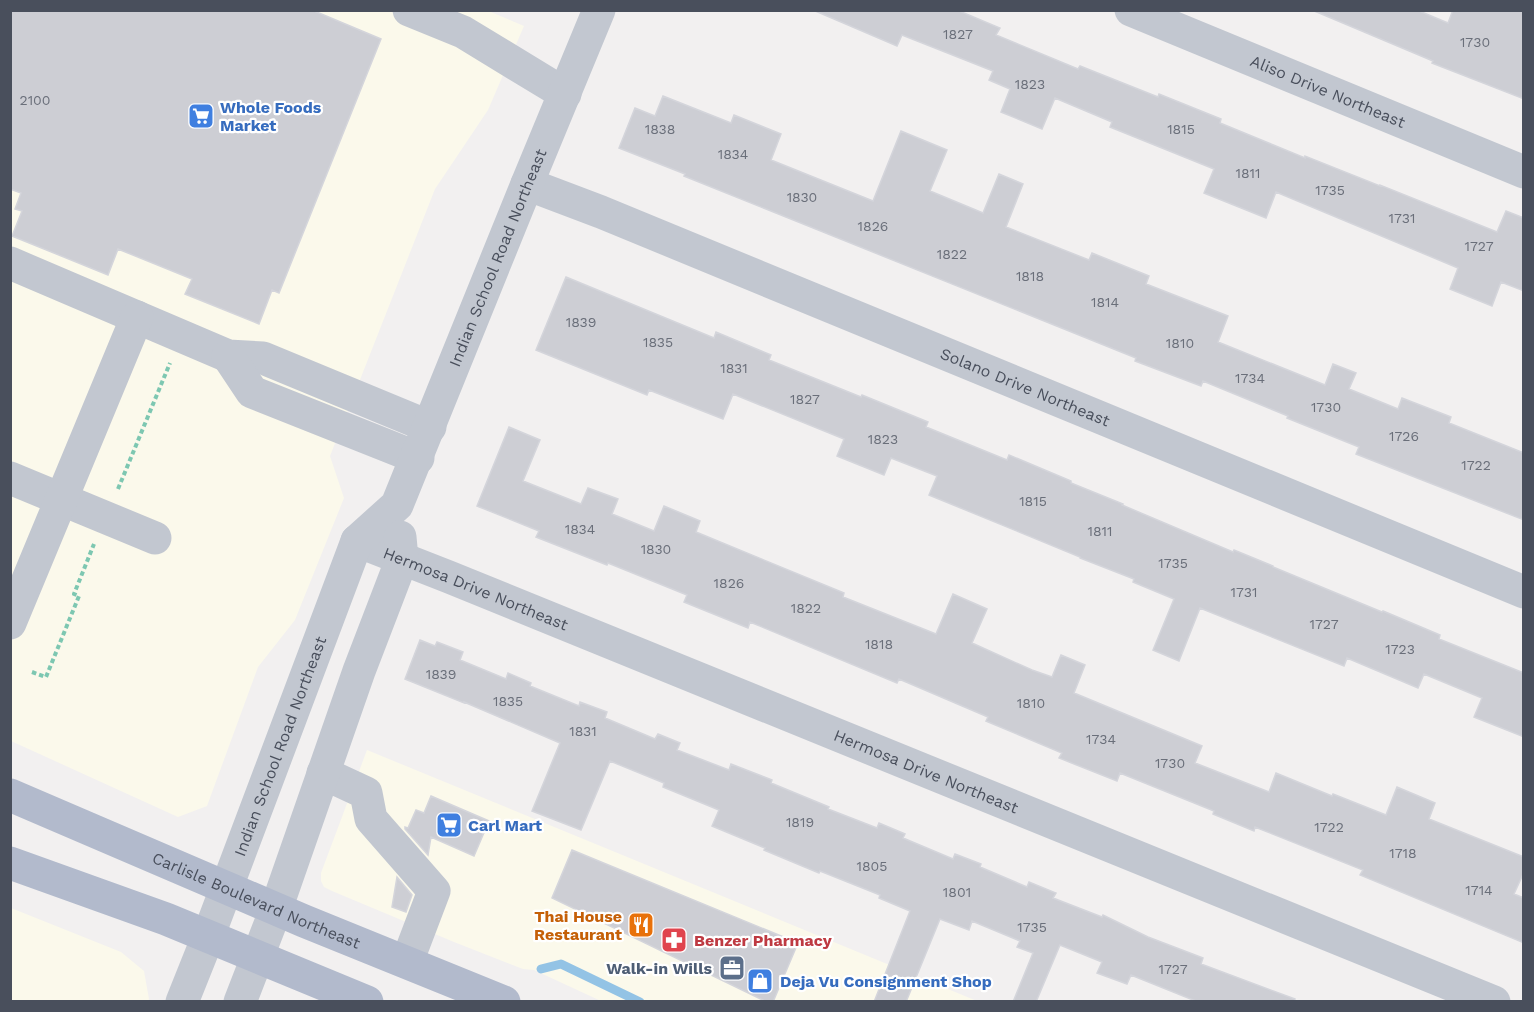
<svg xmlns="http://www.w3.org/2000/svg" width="1534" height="1012" font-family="'Work Sans',sans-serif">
  <rect width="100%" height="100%" fill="#f2f0f0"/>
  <path fill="#fbf9eb" d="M486 10 524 26 488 110 435 189 330 456 344 498 295 620 258 667 207 806 178 817 11 741V11Z
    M367 750 977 1001H601L534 970 523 969 454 942 332 891 324 887 321 881V873Z
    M11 908 121 952 144 971 149 999 148 1001H11Z"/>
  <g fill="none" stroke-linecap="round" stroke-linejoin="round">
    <path stroke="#93c3e5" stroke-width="9" d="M541 969 561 964 640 1002"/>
  </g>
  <path fill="#cdced4" stroke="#d4d5db" stroke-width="1.5" d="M10 10H312L381 39 279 293 272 290 259 324 185 294 192 279 118 249 108 275 12 236 22 211 15 209 21 193 10 189Z
    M813 10H957L1000 28 996 35 1078 69 1080 66 1158 97 1159 94 1221 119 1220 123 1305 158V156L1380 186V185L1497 232 1506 211 1524 218V291L1501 282 1492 306 1450 289 1458 268 1276 192 1266 218 1204 193 1214 169 1110 127 1112 122 1055 98 1042 129 1001 112 1010 89 989 80 993 71 902 35 897 46Z
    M1312 10H1417L1448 23 1453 10H1524V99L1432 63 1433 61Z
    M663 96 731 123 734 115 781 134 771 160 873 201 901 131 947 150 930 191 983 213 999 174 1023 184 1006 227 1089 260 1092 253 1149 276 1146 284 1228 316 1218 342 1325 385 1333 364 1356 373 1349 389 1398 409 1402 398 1451 417 1449 423 1524 453V520L1356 454 1359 447 1287 418 1288 416 1203 381 1201 386 1135 361 1136 358 684 176 685 174 619 148 635 108 655 116Z
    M566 277 714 338 716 332 771 355 769 360 861 397 862 395 928 422 926 427 1007 460 1009 455 1071 481V483L1123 504 1122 505 1233 552 1234 550 1273 566V567L1382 612 1383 611 1440 635 1439 639 1524 673V737L1474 717 1482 698 1424 674 1418 688 1347 658 1344 666 1200 608 1179 661 1153 650 1174 599 1133 582 1134 579 1080 558V557L929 495 937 476 891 458 884 475 837 456 844 439 733 394 723 419 649 390 647 395 536 350Z
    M509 427 540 440 523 481 581 504 588 488 618 499 612 514 654 531 664 506 700 521 696 532 844 593 843 597 936 634 953 594 987 609 972 643 1032 670 1052 677 1061 655 1085 665 1074 693 1202 746 1195 763 1269 792 1276 773 1332 796 1333 794 1386 815 1397 787 1435 803 1429 819 1524 857V872L1514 894 1524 898V943L1360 875 1363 870 1255 827 1254 831 1213 814 1214 811 1120 773 1117 781 1059 758 1062 753 986 721 988 717 899 679 897 683 750 622 748 628 684 602 687 595 608 563 607 565 536 537 539 531 477 506Z
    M420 640 435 646 437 642 463 652 460 660 506 679 508 673 531 683 530 686 579 706 580 702 607 712 605 718 655 739 658 734 680 743 677 750 729 770 731 764 772 780 771 783 829 807 828 809 877 828 879 823 905 834 903 838 953 859 955 854 981 864 980 867 1027 887 1029 882 1056 893 1053 898 1102 917 1103 915 1148 937 1203 958 1201 964 1295 999 1294 1002H1198L1131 975 1127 984 1097 973 1102 962 1060 945 1036 1002H1013L1033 953 1017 947 1020 941 972 921 969 930 940 919 906 1002H874L910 911 879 898 880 895 820 871 819 873 764 850 765 848 712 826 719 810 663 787 664 783 610 761 581 830 532 811 560 743 464 702V703L405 679Z
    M431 796 489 821 474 856 431 837 428 855 405 829V827L408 828 416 810 424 813Z
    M572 850 798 943 773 1002H767L552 898Z
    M397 877 412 895 406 912 392 907Z"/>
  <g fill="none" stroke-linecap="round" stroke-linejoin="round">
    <path stroke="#7dc7b1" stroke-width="4" stroke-dasharray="4.5 3" stroke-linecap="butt" d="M118 489 170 363
      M32 672 46 677 79 596 74 594 94 544"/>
    <g stroke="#c2c7d0" stroke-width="33">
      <path d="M409 10 463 32 565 94"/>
      <path id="s1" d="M1131 10 1524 172"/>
      <path id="s2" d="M527 184 601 212 1524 592"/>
      <path d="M10 263 228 356 263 358 430 427"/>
      <path d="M228 356 252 392 418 458"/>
      <path d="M10 478 155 538"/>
      <path id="s3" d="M357 541 449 577 1494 1002"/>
      <path d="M10 623 137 317"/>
      <path d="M323 773 366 793 371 819 434 891 407 962"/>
      <path id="s4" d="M182 1002 208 937 357 541 397 505 527 184 599 10"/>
      <path d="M240 1002 276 909 359 671 402 559 400 537"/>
    </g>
    <g stroke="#b2bacc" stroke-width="33">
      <path id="s5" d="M10 795 304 921 504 1002"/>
      <path d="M10 863 166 919 367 1002"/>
    </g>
  </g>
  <defs>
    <g id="supermarket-square" transform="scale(1.35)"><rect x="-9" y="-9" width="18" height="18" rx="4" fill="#3f7fe0" stroke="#fff"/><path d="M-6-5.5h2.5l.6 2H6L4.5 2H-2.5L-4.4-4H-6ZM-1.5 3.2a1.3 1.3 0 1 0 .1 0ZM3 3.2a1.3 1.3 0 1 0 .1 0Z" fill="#fff"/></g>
    <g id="restaurant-square" transform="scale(1.35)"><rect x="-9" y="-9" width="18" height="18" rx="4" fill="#e8710a" stroke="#fff"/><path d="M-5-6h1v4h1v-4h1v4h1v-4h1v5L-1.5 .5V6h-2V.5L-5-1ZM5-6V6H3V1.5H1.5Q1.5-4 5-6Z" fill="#fff"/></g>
    <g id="pharmacy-square" transform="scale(1.35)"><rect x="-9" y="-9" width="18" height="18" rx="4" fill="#e0444e" stroke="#fff"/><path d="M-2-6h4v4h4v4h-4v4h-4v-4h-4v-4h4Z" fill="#fff"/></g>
    <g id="office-square" transform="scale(1.35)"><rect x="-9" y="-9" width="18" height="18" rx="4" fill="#5c6f8a" stroke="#fff"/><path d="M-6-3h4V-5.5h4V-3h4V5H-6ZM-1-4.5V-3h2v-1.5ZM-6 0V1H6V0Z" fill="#fff"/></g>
    <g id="shop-square" transform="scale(1.35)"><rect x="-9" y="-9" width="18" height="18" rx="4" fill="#3f7fe0" stroke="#fff"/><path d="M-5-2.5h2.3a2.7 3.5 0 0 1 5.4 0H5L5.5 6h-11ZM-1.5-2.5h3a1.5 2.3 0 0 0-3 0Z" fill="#fff"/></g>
  </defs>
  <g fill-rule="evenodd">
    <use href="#supermarket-square" x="201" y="116"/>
    <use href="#supermarket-square" x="449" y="825"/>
    <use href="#restaurant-square" x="641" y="925"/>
    <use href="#pharmacy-square" x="674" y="940"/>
    <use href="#office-square" x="732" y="968"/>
    <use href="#shop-square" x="760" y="981"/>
  </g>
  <g text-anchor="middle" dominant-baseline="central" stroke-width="4.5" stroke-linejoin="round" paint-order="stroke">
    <g font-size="14" fill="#6a6f7a">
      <text x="958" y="34">1827</text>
      <text x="1475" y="42">1730</text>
      <text x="1030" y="84">1823</text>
      <text x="35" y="100">2100</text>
      <text x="660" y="129">1838</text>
      <text x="1181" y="129">1815</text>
      <text x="733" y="154">1834</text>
      <text x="1248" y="173">1811</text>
      <text x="1330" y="190">1735</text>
      <text x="802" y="197">1830</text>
      <text x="1402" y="218">1731</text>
      <text x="873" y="226">1826</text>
      <text x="1479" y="246">1727</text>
      <text x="952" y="254">1822</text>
      <text x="1030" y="276">1818</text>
      <text x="1105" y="302">1814</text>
      <text x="581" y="322">1839</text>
      <text x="658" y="342">1835</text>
      <text x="1180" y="343">1810</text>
      <text x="734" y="368">1831</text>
      <text x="1250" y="378">1734</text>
      <text x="805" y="399">1827</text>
      <text x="1326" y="407">1730</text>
      <text x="1404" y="436">1726</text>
      <text x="883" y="439">1823</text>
      <text x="1476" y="465">1722</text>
      <text x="1033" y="501">1815</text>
      <text x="580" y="529">1834</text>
      <text x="1100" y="531">1811</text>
      <text x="656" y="549">1830</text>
      <text x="1173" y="563">1735</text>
      <text x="729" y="583">1826</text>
      <text x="1244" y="592">1731</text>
      <text x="806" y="608">1822</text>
      <text x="1324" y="624">1727</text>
      <text x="879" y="644">1818</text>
      <text x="1400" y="649">1723</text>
      <text x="441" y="674">1839</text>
      <text x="508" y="701">1835</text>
      <text x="1031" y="703">1810</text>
      <text x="583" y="731">1831</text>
      <text x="1101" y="739">1734</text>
      <text x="1170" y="763">1730</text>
      <text x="800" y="822">1819</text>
      <text x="1329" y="827">1722</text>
      <text x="1403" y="853">1718</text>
      <text x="872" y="866">1805</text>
      <text x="1479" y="890">1714</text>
      <text x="957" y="892">1801</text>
      <text x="1032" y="927">1735</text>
      <text x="1173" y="969">1727</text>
    </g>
    <g font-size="16" fill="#494f5c" stroke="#fff">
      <text stroke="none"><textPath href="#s1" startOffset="213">Aliso Drive Northeast</textPath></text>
      <text stroke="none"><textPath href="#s4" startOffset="814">Indian School Road Northeast</textPath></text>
      <text stroke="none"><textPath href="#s2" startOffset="538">Solano Drive Northeast</textPath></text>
      <text stroke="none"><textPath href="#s3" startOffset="128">Hermosa Drive Northeast</textPath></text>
      <text stroke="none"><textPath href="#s4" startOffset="274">Indian School Road Northeast</textPath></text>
      <text stroke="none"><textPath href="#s3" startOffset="614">Hermosa Drive Northeast</textPath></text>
      <text stroke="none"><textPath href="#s5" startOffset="268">Carlisle Boulevard Northeast</textPath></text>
    </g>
    <g font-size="16" font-weight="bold" fill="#366cbe" stroke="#fff" text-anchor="start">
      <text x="220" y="107">Whole Foods<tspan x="220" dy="18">Market</tspan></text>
      <text x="468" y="825">Carl Mart</text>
      <text x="780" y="981">Deja Vu Consignment Shop</text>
    </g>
    <g font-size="16" font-weight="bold" fill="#c56008" stroke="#fff" text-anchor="end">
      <text x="622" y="916">Thai House<tspan x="622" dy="18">Restaurant</tspan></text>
    </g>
    <g font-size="16" font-weight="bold" fill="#be3a42" stroke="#fff" text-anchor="start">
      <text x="694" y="940">Benzer Pharmacy</text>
    </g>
    <g font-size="16" font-weight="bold" fill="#4e5e75" stroke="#fff" text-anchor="end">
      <text x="712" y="968">Walk-in Wills</text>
    </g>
  </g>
  <rect width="1534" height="1012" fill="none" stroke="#494f5c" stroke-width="24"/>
</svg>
